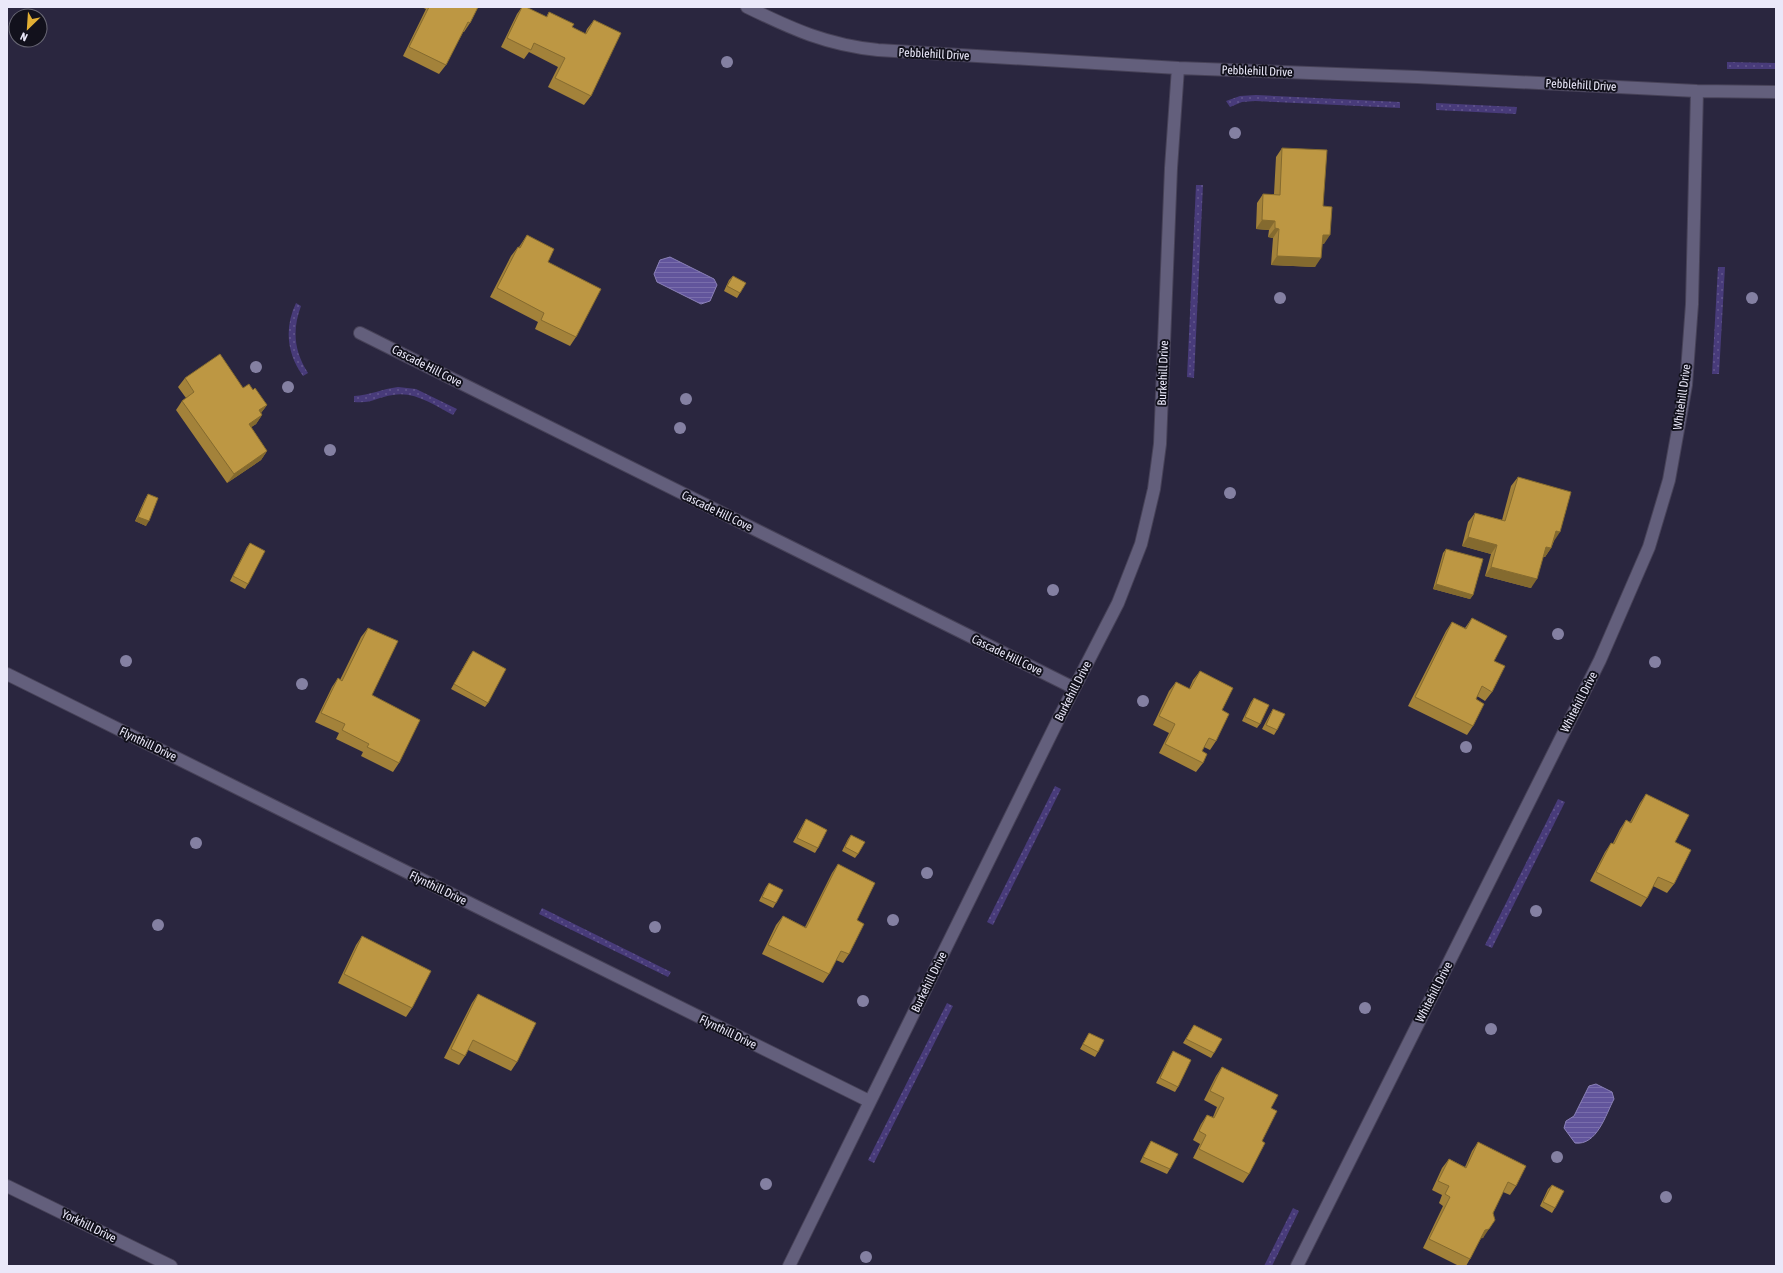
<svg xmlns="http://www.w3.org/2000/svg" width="1783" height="1273" font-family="'Asap Condensed',sans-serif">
  <defs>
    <pattern id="grass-dots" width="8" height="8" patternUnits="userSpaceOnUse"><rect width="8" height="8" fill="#483b7a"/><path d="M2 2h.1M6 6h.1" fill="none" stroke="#63578e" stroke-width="1.8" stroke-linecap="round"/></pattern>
    <pattern id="water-rules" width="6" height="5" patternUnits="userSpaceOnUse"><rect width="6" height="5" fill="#62559c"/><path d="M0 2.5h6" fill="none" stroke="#796dab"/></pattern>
  </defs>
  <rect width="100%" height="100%" fill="#2a263f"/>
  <path fill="url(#grass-dots)" d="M1727 62 1776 63V69H1727Z
    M1256 95 1400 102V108L1255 101 1242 102 1230 107 1226 101 1240 96Z
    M1436 103 1517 107 1516 114 1436 110Z
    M1196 185H1203L1194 378 1187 377Z
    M1718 267H1725L1719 374H1712Z
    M296 303 301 306C292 330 294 351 308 373L303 376C287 354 284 328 296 303Z
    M398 387 416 389 457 409 453 415C435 406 415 391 393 395 377 397 372 404 354 402V396C370 395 382 389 398 387Z
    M1055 786 1061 789 993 925 987 922Z
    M1558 799 1565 802 1492 948 1485 945Z
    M542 908 671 972 668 977 539 914Z
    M947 1003 953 1006 874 1163 868 1160Z
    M1293 1208 1299 1211 1272 1266H1264Z"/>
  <path fill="url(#water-rules)" stroke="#8b81b8" d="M670 257 714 279 717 285 710 301 701 304 657 282 654 274 660 260Z
    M1596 1084 1612 1092 1614 1099C1606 1114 1597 1146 1575 1143L1564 1128 1566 1121 1574 1116 1589 1086Z"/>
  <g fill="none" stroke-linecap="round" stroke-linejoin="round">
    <g stroke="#474258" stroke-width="14">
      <path id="minor" d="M747 7C792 29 827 45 878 50L1178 68 1417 77 1697 91 1776 92
        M360 333 1074 688
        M7 674 869 1101
        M7 1186 171 1266
        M789 1266 1060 716 1118 603 1141 544 1154 489 1160 444 1171 168 1178 68
        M1297 1266 1600 660 1649 547 1669 480 1686 385 1692 304 1697 91"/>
    </g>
    <use href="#minor" stroke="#635f7c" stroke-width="12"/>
  </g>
  <g fill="#8480a2">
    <circle cx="727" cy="62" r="6"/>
    <circle cx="1235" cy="133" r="6"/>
    <circle cx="1280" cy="298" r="6"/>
    <circle cx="1752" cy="298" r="6"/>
    <circle cx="256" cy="367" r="6"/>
    <circle cx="288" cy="387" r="6"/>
    <circle cx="686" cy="399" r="6"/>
    <circle cx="680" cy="428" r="6"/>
    <circle cx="330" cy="450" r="6"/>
    <circle cx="1230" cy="493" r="6"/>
    <circle cx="1053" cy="590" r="6"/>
    <circle cx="1558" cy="634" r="6"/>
    <circle cx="126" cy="661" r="6"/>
    <circle cx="1655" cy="662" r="6"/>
    <circle cx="302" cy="684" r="6"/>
    <circle cx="1143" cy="701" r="6"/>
    <circle cx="1466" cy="747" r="6"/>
    <circle cx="196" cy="843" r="6"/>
    <circle cx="927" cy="873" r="6"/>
    <circle cx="1536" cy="911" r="6"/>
    <circle cx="893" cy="920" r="6"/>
    <circle cx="158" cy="925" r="6"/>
    <circle cx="655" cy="927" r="6"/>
    <circle cx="863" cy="1001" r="6"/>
    <circle cx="1365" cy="1008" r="6"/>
    <circle cx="1491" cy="1029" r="6"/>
    <circle cx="1557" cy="1157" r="6"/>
    <circle cx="766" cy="1184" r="6"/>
    <circle cx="1666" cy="1197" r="6"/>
    <circle cx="866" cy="1257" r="6"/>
  </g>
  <path fill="#a3823a" d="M421 7H478L470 23 464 32H463L446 65 439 74 403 56 426 9Z
    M522 7H526L546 17 549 12 572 27 585 34 587 29 594 20 591 96 584 105 548 87 558 67 529 52 524 59 501 47 517 14Z
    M1282 148 1323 206 1324 244H1322L1315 267 1271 265 1273 238 1268 237 1269 230 1256 229 1257 203 1263 194H1274L1276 157Z
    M527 235 548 262 576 337 570 346 535 329 538 322 490 297 511 256 518 247H519Z
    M733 276 740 293 737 298 724 291 729 280Z
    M185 378 243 388 253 390 267 405 261 413 262 415 256 424 251 427 267 451 261 460 227 483 176 410 182 401 186 398 178 387Z
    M1518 477 1554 541 1551 548 1545 557H1543L1531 588 1485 576 1491 554 1462 546 1468 522 1475 513 1502 520 1511 486Z
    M148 494 146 526 135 521 145 499Z
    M250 543 248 584 245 589 230 581 247 547Z
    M1446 549 1473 595 1470 599 1433 589 1443 553Z
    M1472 618 1494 661 1492 692 1485 701 1477 696 1476 699 1473 726 1467 735 1408 706 1446 631 1452 622 1465 628Z
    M368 628 372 695 399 763 393 772 361 756 363 752 336 739 339 733 315 722 332 687 338 678 340 680 361 637Z
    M473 651 488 703 485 707 451 689 470 655Z
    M1200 671 1222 710 1216 741 1210 750 1204 747 1202 751 1203 763 1196 772 1159 753 1169 733 1153 725 1169 691 1176 682 1189 689 1193 680Z
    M1254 698 1260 724 1257 728 1242 721 1251 702Z
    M1273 709 1277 730 1274 735 1262 729 1270 714Z
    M1646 794 1675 842 1674 884 1667 893 1653 886 1647 898 1641 907 1590 881 1605 852 1611 843H1613L1620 829 1626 820 1630 822 1640 803Z
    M806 819 818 848 815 853 793 842 803 824Z
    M851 835 858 854 855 858 842 851 848 839Z
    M838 864 857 920 849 954 843 963 836 960 829 974 823 983 762 954 776 925 783 916 805 927 832 873Z
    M769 883 776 903 773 908 759 901 766 887Z
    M362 936 412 1008 406 1017 338 983 356 945Z
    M478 994 517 1062 511 1071 468 1050 465 1056 459 1065 444 1058 472 1003Z
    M1194 1025 1214 1053 1211 1058 1183 1043Z
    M1089 1033 1098 1052 1095 1057 1080 1049 1086 1038Z
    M1173 1051 1178 1087 1175 1092 1156 1083 1170 1056Z
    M1222 1067 1271 1108 1262 1141 1249 1174 1243 1183 1193 1158 1200 1144 1193 1140 1201 1124 1207 1115 1213 1117 1217 1107 1204 1100 1216 1076Z
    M1151 1141 1170 1169 1167 1174 1140 1162 1148 1146Z
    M1478 1142 1516 1186 1510 1195 1503 1192 1493 1213 1483 1238H1481L1470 1259 1466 1266H1459L1423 1248 1443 1206 1439 1203 1442 1195 1432 1190 1442 1168 1449 1159 1465 1167 1472 1151Z
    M1552 1185 1555 1208 1552 1213 1540 1206 1548 1189Z"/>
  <path fill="#846a2f" d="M1262 220 1275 221 1269 230 1256 229Z
    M1275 228 1279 229 1273 238 1268 237Z
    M1323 235H1330L1324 244H1317Z
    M1277 256 1321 258 1315 267 1271 265Z
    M267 405 260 414 259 410Z
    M262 415 256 424 243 433 249 424Z
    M267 451 261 460 227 483 234 474Z
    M138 517 149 521 146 526 135 521Z
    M1556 531 1560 532 1554 541 1550 540Z
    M1468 537 1497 545 1491 554 1462 546Z
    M1546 547 1551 548 1545 557 1540 556Z
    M1491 567 1537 579 1531 588 1485 576Z
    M1436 584 1473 595 1470 599 1433 589Z
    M1489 1229 1483 1238 1479 1239 1485 1230Z"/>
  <path fill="#bd9743" stroke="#846a2f" d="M429 7H478L470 23 468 22 446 65 409 47Z
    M522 7H526L547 17 549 12 574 24 572 27 586 34 594 20 621 33 591 96 555 78 565 58 534 43 531 50 507 38Z
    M1282 148 1327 150 1323 206 1332 207 1330 235H1323L1321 258 1277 256 1279 229 1275 228V221L1262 220 1263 194 1280 195Z
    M527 235 554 249 548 262 601 289 576 337 541 320 544 313 497 288 518 247 520 248Z
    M733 276 746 283 740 293 727 286Z
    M220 354 243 388 249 384 253 390 255 388 267 405 259 410 262 415 249 424 267 451 234 474 182 401 194 392 185 378Z
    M1518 477 1571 492 1560 532 1556 531 1551 548 1546 547 1537 579 1491 567 1497 545 1468 537 1475 513 1505 521Z
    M148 494 158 498 149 521 138 517Z
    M250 543 265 551 248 584 233 576Z
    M1446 549 1483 559 1473 595 1436 584Z
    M1472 618 1507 636 1494 661 1505 666 1492 692 1482 686 1476 699 1484 704 1473 726 1415 697 1452 622 1466 629Z
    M368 628 398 641 372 695 420 720 399 763 367 747 369 744 342 730 345 724 321 713 338 678 342 681Z
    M473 651 506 669 488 703 454 684Z
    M1200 671 1233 688 1222 710 1229 714 1216 741 1209 738 1202 751 1207 754 1203 763 1165 744 1175 724 1159 716 1176 682 1190 689Z
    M1254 698 1269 705 1260 724 1245 717Z
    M1273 709 1285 714 1277 730 1266 725Z
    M1646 794 1689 815 1675 842 1691 850 1674 884 1658 877 1647 898 1596 872 1611 843 1614 844 1626 820 1631 823Z
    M806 819 827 830 818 848 797 838Z
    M851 835 865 842 858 854 845 847Z
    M838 864 875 883 857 920 864 924 849 954 841 951 829 974 768 945 783 916 806 928Z
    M769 883 783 890 776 903 762 897Z
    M362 936 431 971 412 1008 344 974Z
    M478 994 536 1023 517 1062 473 1040 465 1056 451 1049Z
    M1194 1025 1222 1039 1214 1053 1186 1039Z
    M1089 1033 1104 1040 1098 1052 1083 1044Z
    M1173 1051 1191 1060 1178 1087 1160 1078Z
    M1222 1067 1278 1095 1271 1108 1277 1111 1262 1141 1265 1143 1249 1174 1199 1149 1206 1135 1199 1131 1207 1115 1214 1118 1224 1098 1210 1091Z
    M1151 1141 1178 1154 1170 1169 1143 1157Z
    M1478 1142 1526 1166 1516 1186 1508 1182 1493 1213 1495 1220 1489 1229 1485 1230 1470 1259 1429 1239 1450 1197 1445 1194 1449 1186 1438 1181 1449 1159 1466 1168Z
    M1552 1185 1564 1191 1555 1208 1543 1202Z"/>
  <g text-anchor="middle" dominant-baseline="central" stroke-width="4" stroke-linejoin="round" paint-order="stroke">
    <g font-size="12" fill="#eae8f9" stroke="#12111c">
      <text transform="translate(934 54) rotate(3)">Pebblehill Drive</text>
      <text transform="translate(1257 71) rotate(2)">Pebblehill Drive</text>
      <text transform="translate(1581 85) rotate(3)">Pebblehill Drive</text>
      <text transform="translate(427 366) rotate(27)">Cascade Hill Cove</text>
      <text transform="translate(1163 373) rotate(-88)">Burkehill Drive</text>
      <text transform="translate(1682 397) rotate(-82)">Whitehill Drive</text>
      <text transform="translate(717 511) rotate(26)">Cascade Hill Cove</text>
      <text transform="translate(1007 655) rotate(26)">Cascade Hill Cove</text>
      <text transform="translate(1073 691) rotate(-63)">Burkehill Drive</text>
      <text transform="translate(1579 702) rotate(-63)">Whitehill Drive</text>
      <text transform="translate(148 744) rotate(26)">Flynthill Drive</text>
      <text transform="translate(438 888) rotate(26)">Flynthill Drive</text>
      <text transform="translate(929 982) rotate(-64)">Burkehill Drive</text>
      <text transform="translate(1434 992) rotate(-63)">Whitehill Drive</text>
      <text transform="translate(728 1032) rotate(26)">Flynthill Drive</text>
      <text transform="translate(89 1226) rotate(26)">Yorkhill Drive</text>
    </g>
  </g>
  <rect width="1783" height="1273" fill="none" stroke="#eae8f9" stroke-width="16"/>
  <g transform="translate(28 28) rotate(205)"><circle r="19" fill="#12111c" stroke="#686774"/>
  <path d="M0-3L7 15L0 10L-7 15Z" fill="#e2af34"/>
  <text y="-6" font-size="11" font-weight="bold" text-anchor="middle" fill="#eae8f9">N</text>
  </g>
</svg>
